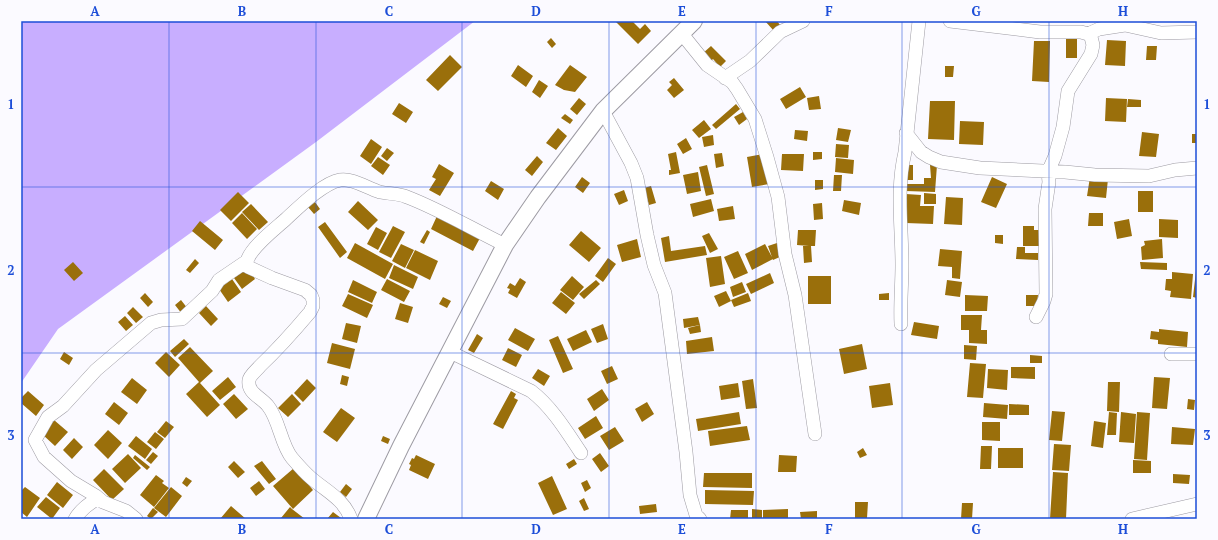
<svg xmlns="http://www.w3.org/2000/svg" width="1218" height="540" font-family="'PT Serif',serif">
  <rect width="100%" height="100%" fill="#fbfaff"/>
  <path fill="#c8aeff" d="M21 21H475L316 142 58 329 21 383Z"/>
  <path fill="#9a6f0b" d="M615 21H632L640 29 645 24 651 31 638 44Z
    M765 21H777L780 25 774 31Z
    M1066 35H1077V58H1066Z
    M551 38 556 44 552 48 547 42Z
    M1107 40 1126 41 1125 66 1105 65Z
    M1034 41H1050L1049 82 1032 81Z
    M711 46 726 61 720 67 713 59 710 62 702 54Z
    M1147 46H1157L1156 60H1146Z
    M450 55 462 67 438 91 426 80Z
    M518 65 533 76 526 87 511 76Z
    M570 65 587 77 575 92 564 90 555 85Z
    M945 66H954L953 77H945Z
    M674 78 684 90 674 98 667 90 672 85 669 82Z
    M539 80 548 86 540 98 532 92Z
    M800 87 806 97 786 109 780 99Z
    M819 96 821 109 809 110 807 98Z
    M579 98 586 104 577 115 570 109Z
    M1106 98 1127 99 1126 122 1105 121Z
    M1128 99 1141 100V107H1127Z
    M930 101H955L954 140 928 139Z
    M399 103 413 112 406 123 392 114Z
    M736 104 740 109 716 129 712 125Z
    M743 112 747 119 739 125 734 117Z
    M565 114 573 120 570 124 561 118Z
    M704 120 711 129 699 138 692 130Z
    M960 121 984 122 983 145 959 144Z
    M558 128 567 136 556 150 546 143Z
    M838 128 851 130 848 142 836 140Z
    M795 130 808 131 807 141 794 139Z
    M1142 132 1159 134 1156 157 1139 156Z
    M1192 134H1197V143H1192Z
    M713 135 714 145 704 147 702 137Z
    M686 138 692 149 683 154 677 144Z
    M371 139 382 147 371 164 360 156Z
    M836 144 849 145 848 158 835 157Z
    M387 148 394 153 387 161 381 156Z
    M676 152 680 173 669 175V170H671L668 154Z
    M813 152H822V159L813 160Z
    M722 153 724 166 716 168 714 154Z
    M763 154 769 184 752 187 747 157Z
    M782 154H804L803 171 781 170Z
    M537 156 543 162 532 176 525 170Z
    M378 157 390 165 383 175 371 166Z
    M836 158 854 160 853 174 835 172Z
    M439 164 454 173 440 196 429 190 436 179 432 177Z
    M707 165 714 194 706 196 699 167Z
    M909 165H913V180H906Z
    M930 165H937L935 192 906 191 907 184H924V178H931Z
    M698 172 701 191 687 194 683 175Z
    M834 175H842L841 191H833Z
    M582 177 590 183 583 193 575 187Z
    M992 177 1007 184 996 208 981 202Z
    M1090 177 1108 179 1106 198 1087 196Z
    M815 180H823V189L815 190Z
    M491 181 504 189 498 200 485 191Z
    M651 186 656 203 649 205 644 188Z
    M624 190 628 201 619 205 614 194Z
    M1138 191H1153V212H1138Z
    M238 192 249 203 231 221 220 210Z
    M924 193 936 194V204H924Z
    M906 194 921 195 920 206H934L933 224 906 223Z
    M946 197 963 198 962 225 944 224Z
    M711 199 714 211 693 217 690 204Z
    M844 200 861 203 859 215 842 211Z
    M358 201 378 220 368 230 348 212Z
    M315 202 320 209 314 214 308 207Z
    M822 203 823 219 814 220 813 204Z
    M251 204 268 222 259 230 242 212Z
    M733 206 735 219 719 221 717 209Z
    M242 213 257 229 247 239 232 223Z
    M1089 213H1103V226H1088Z
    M437 216 480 238 473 251 431 229Z
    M1129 219 1132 236 1117 239 1114 222Z
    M1159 219 1178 220V238L1159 237Z
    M200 221 223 240 215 250 192 231Z
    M325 222 347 252 340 258 318 227Z
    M393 226 405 232 391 258 379 252Z
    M1023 226H1034V230H1040V246H1023Z
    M376 227 387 233 378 250 367 244Z
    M427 230 430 232 424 244 420 242Z
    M798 230H816L815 246H811L812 262 804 263 803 246H809L797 245Z
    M581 231 601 248 589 262 569 245Z
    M709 233 718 249 710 253 702 236Z
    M995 235H1003V244L995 243Z
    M669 236 671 251 705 246 707 255 665 262 661 238Z
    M637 239 641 257 622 262 617 245Z
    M1162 239 1163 258 1142 260 1141 247 1145 245 1144 241Z
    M355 243 393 264 385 279 347 258Z
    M777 243 782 256 773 260 768 246Z
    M401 244 414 250 405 268 392 261Z
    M765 244 773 259 752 270 745 254Z
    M1017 247H1025V253H1038V260L1016 259Z
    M940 249 962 251 960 279 952 278V267L938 266Z
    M415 250 438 261 430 280 406 268Z
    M738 251 748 273 734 279 724 257Z
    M721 256 725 284 710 287 706 258Z
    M608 258 616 264 603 282 595 276Z
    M195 259 199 263 190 273 186 270Z
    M73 262 83 273 74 281 64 270Z
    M1140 262 1167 263V270L1141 269Z
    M394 265 418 277 413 289 389 278Z
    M248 268 255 279 242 289 234 278Z
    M1196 271H1197V298L1193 297Z
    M1172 272 1193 274 1191 299 1170 297 1171 291 1165 290 1166 279H1172Z
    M770 273 774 283 751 294 746 284Z
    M572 276 584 287 573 300 560 290Z
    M808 276H831V304H808Z
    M520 278 526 282 517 298 508 293 510 289 507 288 510 283 515 286Z
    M232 279 241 292 228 302 219 289Z
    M387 279 410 291 404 302 381 290Z
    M353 280 377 292 372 303 348 292Z
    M596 280 600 284 584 299 579 294Z
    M947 280 962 282 960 297 945 295Z
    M742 282 746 292 733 297 730 287Z
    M726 291 731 301 719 307 714 296Z
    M561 292 575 303 566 314 552 303Z
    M145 293 153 302 148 307 140 298Z
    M748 293 751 301 734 307 731 300Z
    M889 293V300H879V294Z
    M348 294 373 305 367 318 342 306Z
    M965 295 988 296 987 311H965Z
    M1026 295H1038L1037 306H1026Z
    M443 297 451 301 447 308 439 304Z
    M181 300 188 309 182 314 175 305Z
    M400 303 413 307 408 323 395 319Z
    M206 306 218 319 211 326 199 313Z
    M133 307 143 317 136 323 127 313Z
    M961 315H982L981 330H987V344L969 343V330H961Z
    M125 316 133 325 126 331 118 322Z
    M698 317 700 325 684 328 683 319Z
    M914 322 939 326 937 339 911 335Z
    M346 323 361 326 357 343 342 339Z
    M603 324 608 339 597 343 591 329Z
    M700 325 701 332 690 334 688 328Z
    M515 328 535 339 528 351 508 340Z
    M1159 329 1188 332 1187 347 1158 344V340L1150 339 1151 331 1159 332Z
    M586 330 592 342 573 351 567 339Z
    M477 334 483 338 474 353 468 350Z
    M558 336 573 369 563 373 549 340Z
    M712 337 714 351 687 354 686 341Z
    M184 339 189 344 175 357 170 351Z
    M332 343 355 349 350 369 327 363Z
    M862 344 867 369 844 374 839 349Z
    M964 345 977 346 976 360 964 359Z
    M190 347 213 371 200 383 220 405 207 417 186 394 199 382 178 358Z
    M508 348 522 355 516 367 502 360Z
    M64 352 73 358 69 365 60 359Z
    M166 352 180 365 169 377 155 363Z
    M1030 355 1042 356V363H1030Z
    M970 363 986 364 983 398 967 397Z
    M612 366 618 379 607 384 601 371Z
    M1011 367H1035V379L1011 378Z
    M538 369 550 376 544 386 532 378Z
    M988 369 1008 370 1007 390 987 388Z
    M342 375 349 377 347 386 340 384Z
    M228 377 236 387 220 400 212 391Z
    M1154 377 1170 378 1167 409 1152 408Z
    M132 378 147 390 137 404 121 392Z
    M307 379 316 388 303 402 294 393Z
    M753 379 757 408 746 409 742 381Z
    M1108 382H1120L1119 412 1107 411Z
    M738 383 740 397 721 400 719 386Z
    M890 383 893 405 872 408 869 386Z
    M602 389 609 400 594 411 587 399Z
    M28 391 44 405 36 416 21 403V398Z
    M511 391 516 394 514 398 518 400 503 429 493 424Z
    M234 394 248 409 236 419 223 404Z
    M292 394 301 404 288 417 278 408Z
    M1188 399 1195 400 1194 410 1187 409Z
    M114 402 128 413 119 425 105 414Z
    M647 402 654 414 642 422 635 409Z
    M984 403 1008 405 1007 419 983 417Z
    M1009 404 1029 405V415H1009Z
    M341 408 355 418 337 442 323 432Z
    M1052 411 1065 412 1062 441 1049 440Z
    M739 412 741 424 698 431 696 419Z
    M1109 412 1117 413 1116 435H1107Z
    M1121 412 1136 414 1134 443 1119 442Z
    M1137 412 1150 413 1147 460 1134 459Z
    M596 416 603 428 585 439 578 428Z
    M54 420 68 432 55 446 42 434Z
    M166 421 174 427 165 438 157 432Z
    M1094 421 1106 423 1103 448 1091 446Z
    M982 422H1000V441L982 440Z
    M747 426 750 440 710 446 708 431Z
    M615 427 624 441 609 450 600 436Z
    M1172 427 1195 429 1193 445 1171 444Z
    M108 430 122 443 108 459 94 445Z
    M155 432 164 439 156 449 147 442Z
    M136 436 152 449 145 459 128 446Z
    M383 436 390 439 388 444 381 441Z
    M74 438 83 447 72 459 63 450Z
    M1054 444 1071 445 1069 471 1052 470Z
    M981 446H992L991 469H980Z
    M863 448 867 455 860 458 857 452Z
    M998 448H1023V468H998Z
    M153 452 158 456 151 464 146 460Z
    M600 453 609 466 601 472 592 459Z
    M128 454 141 468 125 483 112 469Z
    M135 455 150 467 147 470 133 458Z
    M416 455 435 464 428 479 409 470 411 465 409 464 412 458 414 459Z
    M779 455 797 456 796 472H778Z
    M574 459 577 464 569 469 566 464Z
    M1133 460 1151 461V473H1133Z
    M234 461 245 472 238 478 228 467Z
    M262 461 276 479 269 484 254 466Z
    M294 468 313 490 293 509 273 486Z
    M104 469 124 489 112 500 93 480Z
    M1053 472 1068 473 1066 519H1050Z
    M704 473H752V488L703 487Z
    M1173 474 1190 475 1189 484 1173 483Z
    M156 475 164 481 162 483 169 488 154 507 140 495Z
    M552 476 567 509 553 515 538 483Z
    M186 477 192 481 187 487 182 483Z
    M587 480 591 488 585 492 581 483Z
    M259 481 265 489 256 496 250 488Z
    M57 482 73 495 63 508 47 495Z
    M346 484 352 489 346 497 340 492Z
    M25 487 40 498 27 517 21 512V491Z
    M171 487 182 496 166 517 154 508Z
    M705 490 754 491 753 505 705 504Z
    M46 497 60 508 52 519 37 507Z
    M584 498 589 509 584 511 579 501Z
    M855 502H868L867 518H855Z
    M962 503H973L972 519H961Z
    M656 504 657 512 640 514 639 506Z
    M231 506 246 519H220Z
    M290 507 292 509 305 519 281 518Z
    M153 508 158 512 151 519 147 516Z
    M752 509 762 510V519H752Z
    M788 509V519H763V510Z
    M731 510H748V519H730Z
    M817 511V519H801L800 512Z
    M333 512 341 518 340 519H327Z"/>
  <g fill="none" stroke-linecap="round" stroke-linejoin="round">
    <g stroke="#9d9ba3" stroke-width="14">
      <path id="minor" d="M950 21 1040 32H1081L1088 34 1091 37 1093 45 1091 54 1068 91 1063 127 1055 156 1048 172 1049 182 1045 209 1046 294 1044 301 1036 317
        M682 34 707 65 732 82 737 89 755 119 767 157 778 197 785 254 795 295 815 434
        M1088 34 1099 29 1125 25 1161 33 1197 32
        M725 78 750 61 780 32 803 21
        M603 111 631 163 637 178 647 235 654 265 665 293 686 452 690 495 696 515 700 519
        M906 133 921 152 929 157 941 162 980 168 1065 172 1095 175 1149 176 1175 170 1197 168
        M247 261 248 267 272 278 305 290 311 295 313 300V306L310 312C294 331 278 349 260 366 257 370 250 375 249 380 247 393 261 397 268 406 279 419 281 445 292 458 298 465 304 472 311 478 326 491 344 499 351 519
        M901 324C900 304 902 285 902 265 902 227 896 190 905 152L919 21
        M450 352 531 391C552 407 567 432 581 453
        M1171 354H1197
        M75 519C81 509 89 504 98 498
        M136 519 126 511 103 502 96 496 71 481 44 457 35 440 48 417 63 406 96 370 151 323 161 320 182 319 212 291 219 280 247 261C251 247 275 229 286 219 299 207 323 183 340 180 353 178 367 188 380 192 389 194 398 193 407 197 441 210 472 229 505 245
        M1132 519 1197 504"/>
    </g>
    <g stroke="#9d9ba3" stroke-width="18">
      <path id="tertiary" d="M366 519 401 446 505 245 538 197 603 111 694 21"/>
    </g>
    <use href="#minor" stroke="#fff" stroke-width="13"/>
    <use href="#tertiary" stroke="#fff" stroke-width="16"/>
  </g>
  <path fill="none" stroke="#1d4ed8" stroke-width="1" stroke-opacity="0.55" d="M169 21V519M316 21V519M462 21V519M609 21V519M756 21V519M902 21V519M1049 21V519M21 187H1197M21 353H1197"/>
  <rect width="1218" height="540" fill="none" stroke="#fbfaff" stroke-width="44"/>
  <rect x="22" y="22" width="1174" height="496" fill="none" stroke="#1d4ed8" stroke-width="1.5"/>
  <g font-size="13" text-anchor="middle" font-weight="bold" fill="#1d4ed8">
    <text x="95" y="16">A</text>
    <text x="242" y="16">B</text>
    <text x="389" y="16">C</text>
    <text x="536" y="16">D</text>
    <text x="682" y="16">E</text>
    <text x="829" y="16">F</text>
    <text x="976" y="16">G</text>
    <text x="1123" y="16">H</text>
    <text x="11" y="109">1</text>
    <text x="1207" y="109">1</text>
    <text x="11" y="275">2</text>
    <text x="1207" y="275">2</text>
    <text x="11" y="440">3</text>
    <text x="1207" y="440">3</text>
    <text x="95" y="534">A</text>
    <text x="242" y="534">B</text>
    <text x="389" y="534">C</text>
    <text x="536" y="534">D</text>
    <text x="682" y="534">E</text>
    <text x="829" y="534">F</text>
    <text x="976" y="534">G</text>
    <text x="1123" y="534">H</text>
  </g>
</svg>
